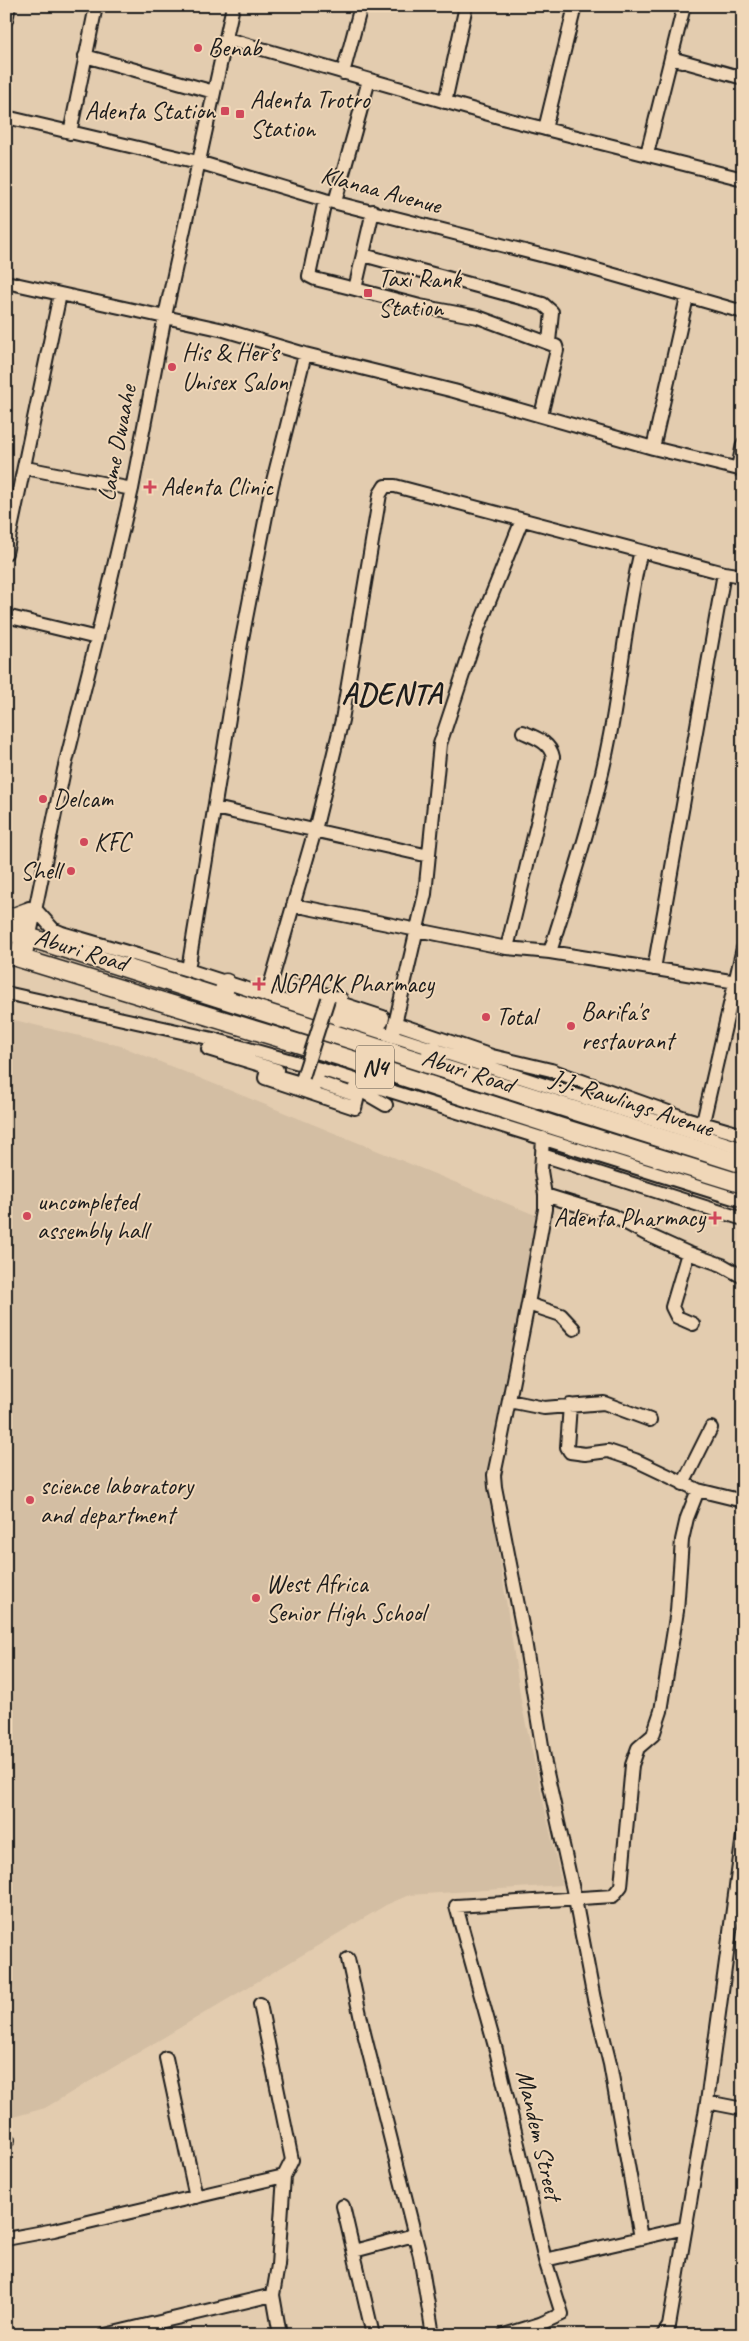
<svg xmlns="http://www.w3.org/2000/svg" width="749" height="2341" font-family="Caveat,sans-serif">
  <rect width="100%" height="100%" fill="#e3ccaf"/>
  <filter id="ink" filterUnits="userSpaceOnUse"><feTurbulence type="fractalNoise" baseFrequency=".02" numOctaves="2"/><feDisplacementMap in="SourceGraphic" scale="10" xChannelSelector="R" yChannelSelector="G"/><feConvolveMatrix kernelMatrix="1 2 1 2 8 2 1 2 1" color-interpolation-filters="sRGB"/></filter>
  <g filter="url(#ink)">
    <path fill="#d3bea3" d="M6 1018 121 1046 545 1219 488 1481 522 1707 562 1885 409 1895 386 1905 45 2108 6 2119Z"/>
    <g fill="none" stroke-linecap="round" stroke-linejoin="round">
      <g stroke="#1c1c1c" stroke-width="16">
        <path id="minor" d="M6 20 9 6
          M227 39 506 119 743 179
          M85 56 214 92
          M671 58 743 78
          M343 73 361 6
          M445 102 466 6
          M6 117 198 162 325 200 576 264 743 312
          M545 129 575 6
          M70 133 96 6
          M647 154 684 6
          M325 200 309 276 315 279 355 289
          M335 202 369 80
          M373 211 355 289 420 306 478 317 556 346 557 350 541 415
          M363 255 543 304 552 312 549 342
          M6 282 224 330 305 354 454 391 653 448 743 470
          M653 448 687 297
          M26 468 132 489
          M738 468 743 444
          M6 553 60 294
          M6 616 97 638
          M215 808 429 856
          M293 905 507 948 550 952 743 983
          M37 911 53 929 62 933 188 970 743 1149
          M507 948 553 757C550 742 536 738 523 732
          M550 952C572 881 596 809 610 735 622 674 626 611 641 551
          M16 956 29 908
          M25 959 64 770 97 638 132 489 165 316 233 6
          M654 969 724 573
          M188 970 241 644 272 485 305 354
          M6 993 213 1039 320 1069 743 1201
          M267 996 315 830 342 720 380 494 385 486H395L724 573 743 576
          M328 999 383 1017 382 1022C352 1012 324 1001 294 993L293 985 341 999 338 1020
          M395 1023 492 1056 551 1070 685 1118 743 1135
          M392 1037 425 894 440 744 478 629 522 520
          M208 1049 277 1070
          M303 1077 358 1096 355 1108 265 1078 266 1073 314 1087 320 1069
          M355 1087 386 1105
          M701 1131 743 948
          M543 1138 541 1171 545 1195V1209L528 1304 498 1456 494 1475 495 1487 525 1641 545 1764 575 1899 594 1999 610 2064 641 2238
          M542 1155 743 1219
          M545 1195 613 1216 646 1234 688 1253 722 1265 743 1277
          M688 1253 672 1307 677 1317 693 1324
          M528 1304 561 1315 574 1329
          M509 1401 544 1408 604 1403 650 1420
          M570 1405 567 1447 570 1452 585 1454 608 1451 635 1460 698 1490 743 1501
          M683 1484 711 1428
          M348 1959 364 2033 420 2256 433 2335
          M260 2004 292 2160 284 2176 278 2265 273 2295 280 2335
          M166 2058 196 2197
          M707 2102 743 2109
          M6 2140H8
          M343 2206 373 2335
          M6 2239 54 2230 284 2176
          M354 2251 414 2235
          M545 2260 685 2228
          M105 2335 273 2295
          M504 2335 540 2324 562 2314 545 2260 496 2050 456 1906 613 1896 621 1886 632 1765 638 1748 653 1735 661 1711 677 1611 682 1540 687 1518 698 1490
          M663 2335 669 2326 707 2102 743 1835"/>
      </g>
      <g stroke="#1c1c1c" stroke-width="21">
        <path id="highway" d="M6 920 27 912
          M6 930 743 1164
          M6 954 349 1059 559 1127 743 1184
          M222 998 226 983
          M427 1064 433 1050"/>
      </g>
      <use href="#minor" stroke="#f0d7b8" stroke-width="12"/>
      <use href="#highway" stroke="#f0d7b8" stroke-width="18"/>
      <g stroke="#1c1c1c" stroke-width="16" stroke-linecap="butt">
        <path id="minor-bridge" d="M303 1077 328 999"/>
      </g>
      <use href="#minor-bridge" stroke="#f0d7b8" stroke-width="12"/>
    </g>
  </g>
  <g fill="#d1495b" stroke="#f0d7b8" stroke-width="2">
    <circle cx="198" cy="48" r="5"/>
    <rect x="220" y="106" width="10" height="10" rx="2.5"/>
    <rect x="235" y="109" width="10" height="10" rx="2.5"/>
    <rect x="363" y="288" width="10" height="10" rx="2.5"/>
    <circle cx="172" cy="367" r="5"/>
    <path d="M147.5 479.5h5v5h5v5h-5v5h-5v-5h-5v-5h5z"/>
    <circle cx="43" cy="799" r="5"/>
    <circle cx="84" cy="842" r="5"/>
    <circle cx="71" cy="871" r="5"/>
    <path d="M256.5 976.5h5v5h5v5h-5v5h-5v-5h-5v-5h5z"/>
    <circle cx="486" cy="1017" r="5"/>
    <circle cx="571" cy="1026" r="5"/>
    <circle cx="27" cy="1216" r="5"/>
    <path d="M712.5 1210.5h5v5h5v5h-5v5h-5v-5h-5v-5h5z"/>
    <circle cx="30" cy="1500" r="5"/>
    <circle cx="256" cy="1598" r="5"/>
  </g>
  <g text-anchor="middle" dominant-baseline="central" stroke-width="4" stroke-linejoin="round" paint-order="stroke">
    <rect fill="#f0d7b8" stroke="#5c544b" stroke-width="1" x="356" y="1045.5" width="38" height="43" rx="4"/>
    <g font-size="24" font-weight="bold" fill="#1c1c1c">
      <text x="375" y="1067">N4</text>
    </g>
    <g font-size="25" fill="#1c1c1c" stroke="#f0d7b8" text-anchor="start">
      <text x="208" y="48">Benab</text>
      <text x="250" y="100">Adenta Trotro<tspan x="250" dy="29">Station</tspan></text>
      <text x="215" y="111" text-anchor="end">Adenta Station</text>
      <text x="378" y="279">Taxi Rank<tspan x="378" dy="29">Station</tspan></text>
      <text x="182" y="353">His &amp; Her’s<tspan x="182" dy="29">Unisex Salon</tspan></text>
      <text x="161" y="487">Adenta Clinic</text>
      <text x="53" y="799">Delcam</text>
      <text x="94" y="842">KFC</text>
      <text x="61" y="871" text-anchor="end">Shell</text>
      <text x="269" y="984">NGPACK Pharmacy</text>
      <text x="581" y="1012">Barifa's<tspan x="581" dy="29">restaurant</tspan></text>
      <text x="496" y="1017">Total</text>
      <text x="37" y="1202">uncompleted<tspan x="37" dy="29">assembly hall</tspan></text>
      <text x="705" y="1218" text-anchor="end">Adenta Pharmacy</text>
      <text x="40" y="1486">science laboratory<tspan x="40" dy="29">and department</tspan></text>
      <text x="266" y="1584">West Africa<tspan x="266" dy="29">Senior High School</tspan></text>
    </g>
    <g font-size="25" fill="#1c1c1c" stroke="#f0d7b8">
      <text transform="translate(381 190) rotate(15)">Klanaa Avenue</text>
      <text transform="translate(117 443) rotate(-79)">Lame Dwaahe</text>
      <text transform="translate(81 950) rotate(17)">Aburi Road</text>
      <text transform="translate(468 1071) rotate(18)">Aburi Road</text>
      <text transform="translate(632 1103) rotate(18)">J.J. Rawlings Avenue</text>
      <text transform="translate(539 2135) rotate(77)">Mandem Street</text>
    </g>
    <g font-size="30" font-weight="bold" letter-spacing="1" fill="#1c1c1c" stroke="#f0d7b8">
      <text x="392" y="694">ADENTA</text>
    </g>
  </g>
  <rect width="749" height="2341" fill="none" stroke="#f0d7b8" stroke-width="25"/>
  <rect x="12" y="12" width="724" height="2316" fill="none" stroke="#1c1c1c" stroke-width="2" filter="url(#ink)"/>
</svg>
